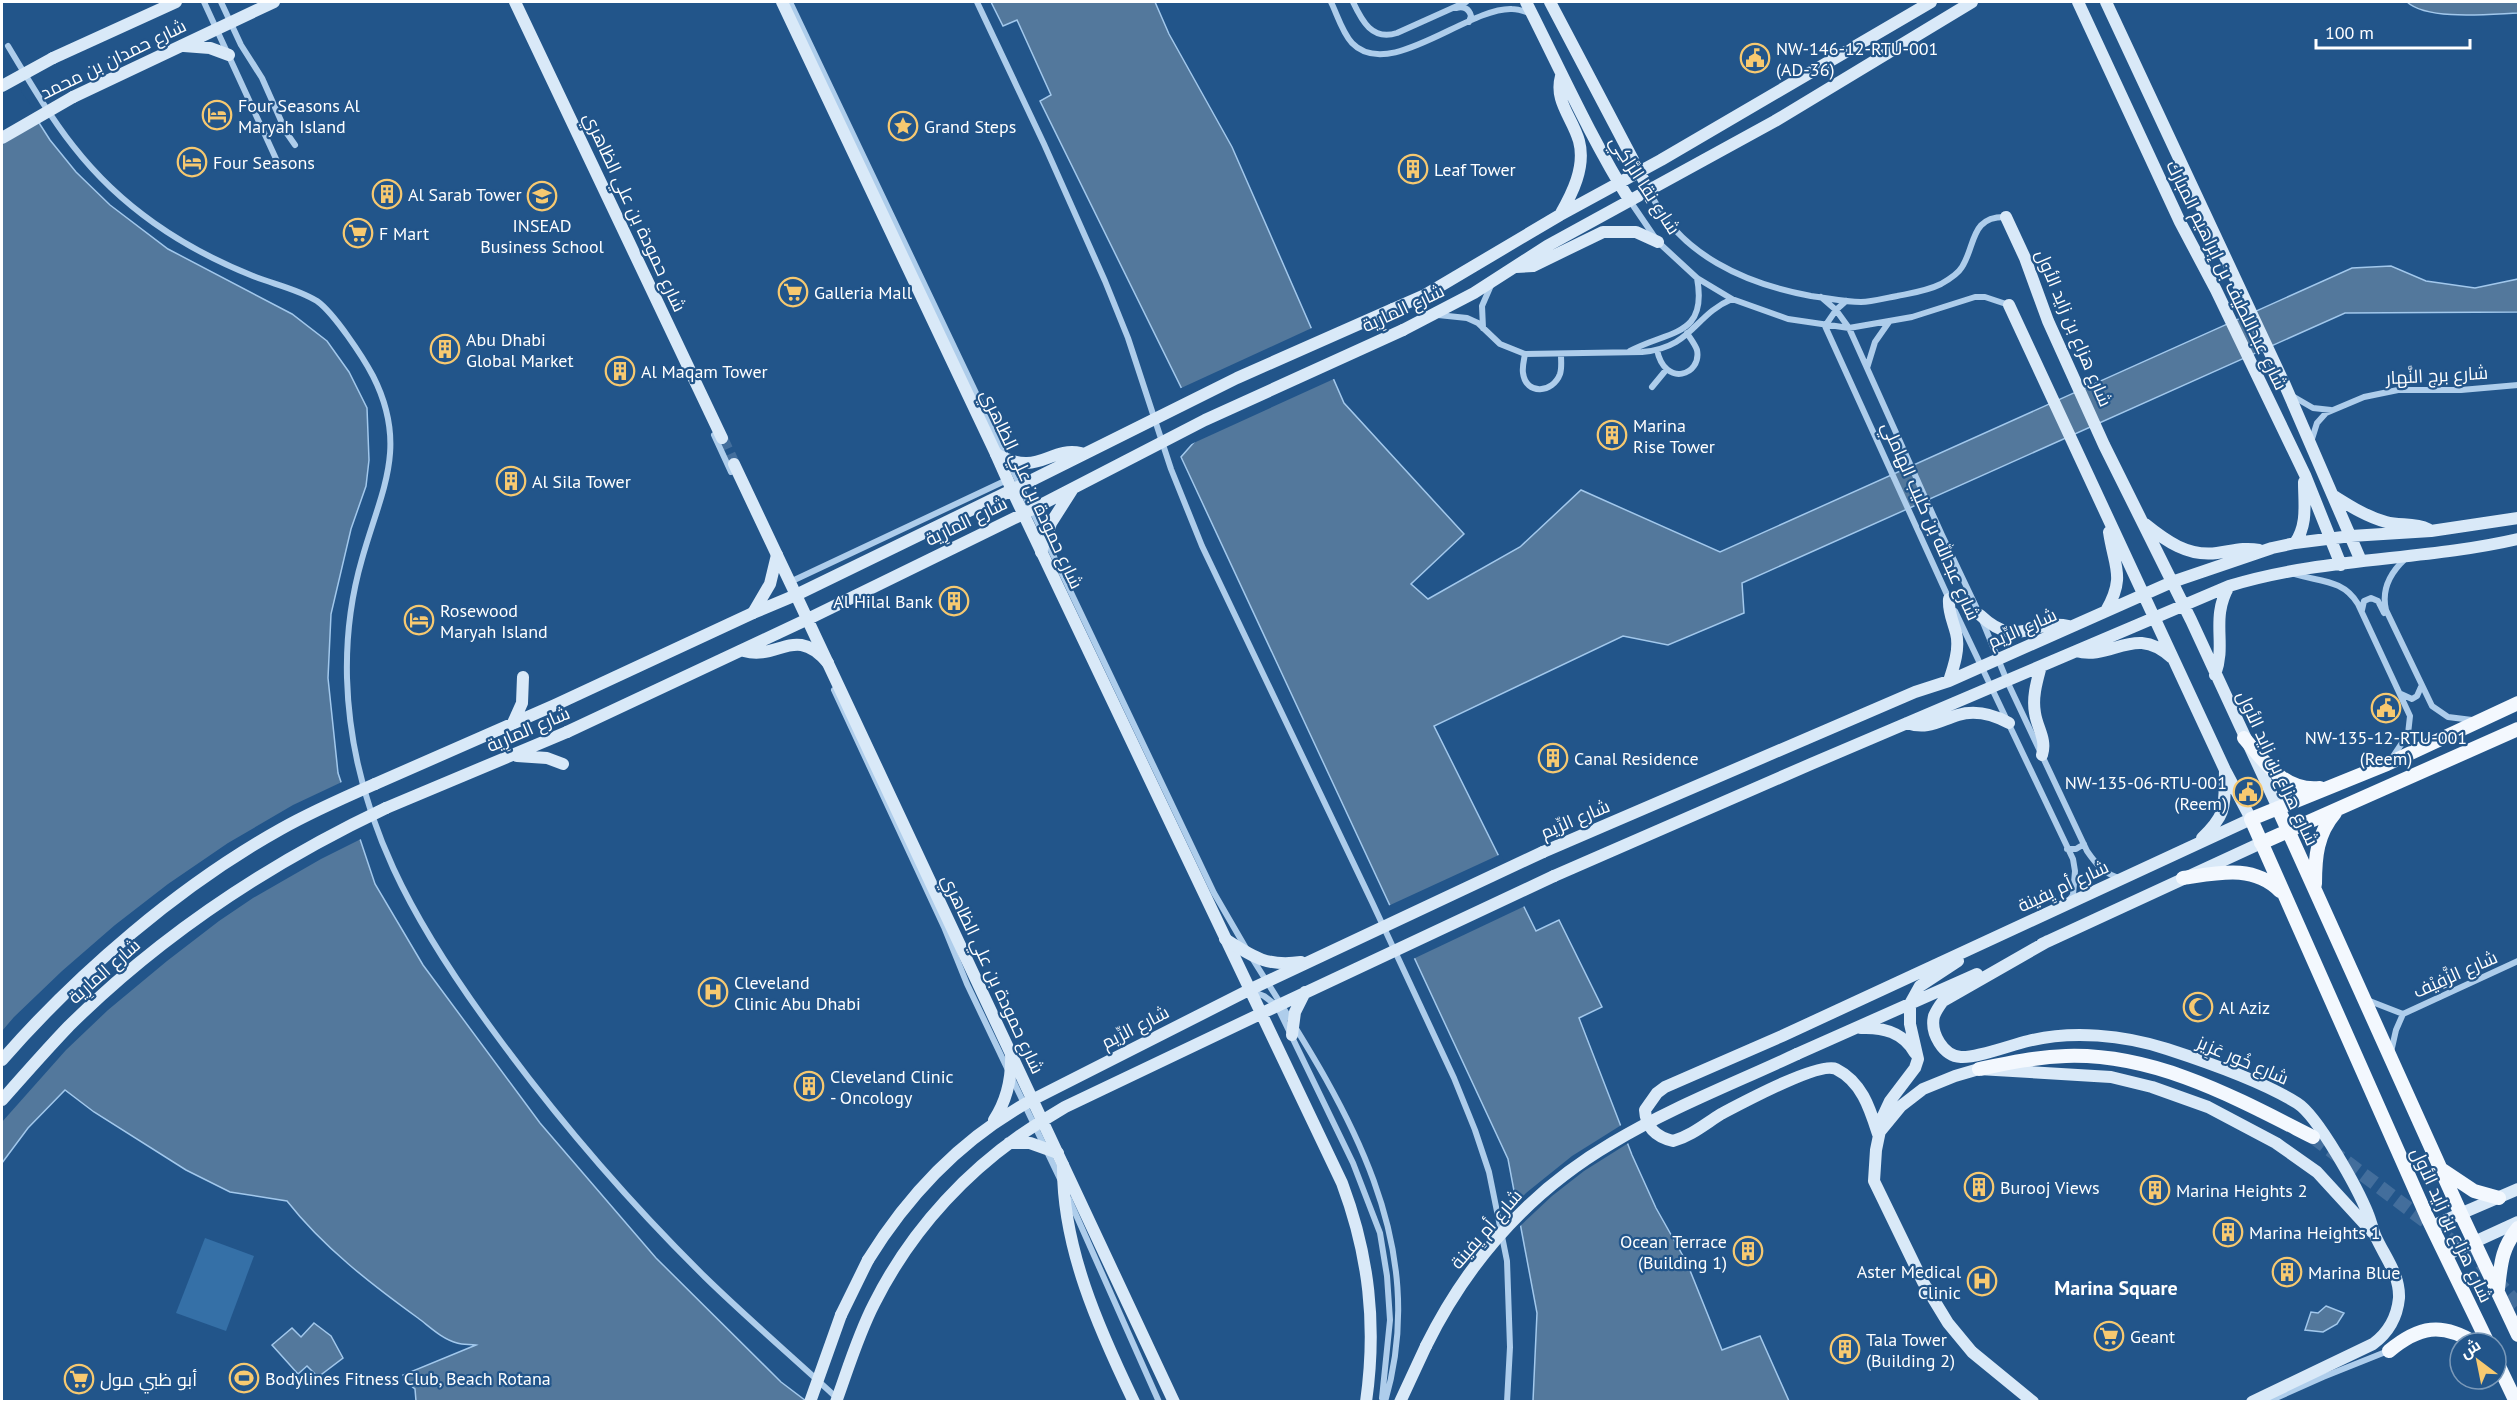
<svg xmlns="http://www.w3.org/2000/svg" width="2520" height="1403" font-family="'PT Sans',Cairo,sans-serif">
  <rect width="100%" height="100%" fill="#22558a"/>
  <path fill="#3570a7" d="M205 1238 254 1256 226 1331 176 1313Z"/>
  <path fill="#53789c" stroke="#a2c8ec" stroke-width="1.5" d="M991 2H1155L1169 34 1232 147 1344 403 1464 534 1411 584 1428 599 1520 547 1581 490 1720 552 2352 268 2391 266 2426 281 2475 288 2518 279V312L2345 313 1742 583 1744 613 1668 645 1623 636 1434 726 1536 931 1559 920 1602 1007 1579 1018 1632 1155 1656 1208 1687 1263 1722 1350 1760 1336 1789 1401H1533L1537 1313 1508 1159 1181 457 1203 432 1040 101 1051 95 1017 20 1003 26Z
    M2407 2H2518V13C2491 14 2428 21 2407 2Z
    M2 65 50 140 76 172 110 205 168 249 292 314 327 341 349 372 367 408 369 460 366 486 351 529 331 614 328 678 338 773 375 884 423 965 540 1123 656 1258 781 1382 806 1401H416L415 1389 410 1385 403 1375 476 1345C470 1344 463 1345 457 1343 442 1339 430 1327 418 1318 371 1284 323 1247 287 1201L230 1192 186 1170 94 1112 65 1090 28 1128 2 1163Z
    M2326 1306 2344 1313 2337 1324 2323 1332 2305 1330 2311 1312 2318 1313Z
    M314 1323 331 1336 343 1358 318 1377 307 1366 298 1374 272 1345 292 1328 301 1337Z"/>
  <path fill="#22558a" d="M2 62 41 121 2 145Z
    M1314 327 1336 378 1187 446 1200 432 1179 389Z
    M344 781 363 838 321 859 253 898 219 921 167 961 108 1010 66 1050 2 1122V1031L14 1017 62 971 115 925 168 884 228 843 293 805Z
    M1501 854 1527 905 1413 959 1388 906Z
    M1623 1124 1630 1142 1584 1171 1552 1196 1518 1228 1514 1206 1526 1193 1572 1156Z"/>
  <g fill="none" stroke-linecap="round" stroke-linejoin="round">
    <path stroke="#436e9c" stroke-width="12" stroke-dasharray="12 6" stroke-linecap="butt" d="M722 438 734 464"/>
    <path stroke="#436e9c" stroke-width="14" stroke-dasharray="14 7" stroke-linecap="butt" d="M2313 1137 2481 1263 2518 1305"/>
    <path stroke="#aecdeb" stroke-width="6" d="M204 2 277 161
      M221 2 241 45 262 78 286 132 295 145
      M790 2 1214 893 1247 950
      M977 2 1044 144 1105 281 1128 338 1171 469 1202 546 1372 902 1454 1078 1475 1130 1489 1172 1507 1261 1510 1347 1507 1402
      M1331 2C1337 14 1342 32 1352 43 1389 82 1468 7 1512 9 1518 9 1524 11 1529 13
      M1353 2C1362 21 1372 41 1397 33L1466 2
      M1456 8C1463 6 1469 8 1471 16L1469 22
      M8 46C52 119 83 173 154 223 185 245 218 262 253 276 273 284 298 289 317 301 334 313 363 357 373 376 409 447 381 491 362 559 351 597 346 638 347 678 351 817 417 928 497 1036 560 1122 629 1202 705 1277 748 1319 794 1358 838 1399
      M1650 192C1679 255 1746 284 1811 296 1828 298 1844 302 1861 302 1873 302 1885 298 1897 296 1912 293 1927 291 1941 284 1948 280 1958 274 1962 267 1976 245 1970 216 2006 217
      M1630 201 1658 242 1697 278 1732 299 1788 319 1849 328 1912 317 1975 297H1985L2009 305
      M1821 297 1836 310 1849 328 1942 535 1980 615 2007 681 2087 851C2096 864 2104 874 2120 878
      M1846 301 1836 310 1825 326 1949 599
      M1438 315 1467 318 1478 323 1500 344 1525 354 1642 352C1692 348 1694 315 1732 299
      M1483 328 1482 306 1492 283
      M1657 350C1665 388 1702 375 1697 350 1695 344 1690 338 1687 333
      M1630 351C1669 330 1708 337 1697 278
      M1525 354C1524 360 1522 367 1523 373 1526 396 1553 393 1560 374 1562 368 1561 361 1561 355
      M1867 368 1875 342 1889 322
      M1652 387 1666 370
      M2294 397 2313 408 2331 410
      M714 435 731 472
      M2311 442 2317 423 2326 413 2364 397 2398 390H2461L2518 385
      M2405 559C2390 573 2381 589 2386 610L2432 706 2448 717 2472 720
      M2294 574C2320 582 2343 579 2358 604L2410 716 2408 734 2392 758
      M790 582 1009 479
      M2362 610 2364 601 2371 598 2378 601 2384 613
      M1955 611 2073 859 2075 871 2073 895 2070 899
      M834 690 944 927 967 984 1060 1179
      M2401 694 2412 699 2417 696 2421 687
      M2067 849H2076L2084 844
      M1252 958C1337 1094 1434 1233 1385 1402
      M1251 991 1264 996 1277 1006 1353 1163 1380 1233 1387 1276 1390 1320 1382 1398
      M2367 1000 2403 1014
      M2391 1052 2396 1030 2403 1014 2518 961
      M1069 1199 1159 1402
      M2267 1402 2323 1377 2388 1351"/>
    <path stroke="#d9e9f8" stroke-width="12" d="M515 2 722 438
      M782 2 996 454
      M1526 2C1560 69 1590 137 1630 201
      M1550 2 1650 192
      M2078 2 2180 222 2216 290 2305 475 2341 565
      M2106 2 2284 383 2361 561
      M184 46 210 48 229 55
      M53 58 176 2
      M73 97 274 2
      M1560 215C1572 194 1586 167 1579 141 1572 117 1554 101 1561 76
      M2006 217 2025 258 2048 321 2104 445 2191 620 2278 808
      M1516 267 1533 266 1603 232H1636L1658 242
      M1393 309 1425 295 1560 215 1661 160 1931 2
      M1403 330 1474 293 1547 246 1775 121 1972 2
      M734 464 777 555
      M2334 496C2350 506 2367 517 2386 522 2400 526 2414 522 2428 529
      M2145 524C2166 541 2188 557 2217 553 2232 551 2244 547 2259 550
      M2295 543C2308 524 2304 504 2304 482
      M2106 611C2126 576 2114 567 2109 532
      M1980 615C2018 651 2031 618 2069 626
      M808 619 1023 514
      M2076 651C2112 661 2135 623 2172 658
      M2041 666C2037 681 2032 697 2035 713 2037 728 2047 739 2042 755
      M2215 675C2227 643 2210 619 2229 586
      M1949 681C1954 666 1960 648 1956 633 1953 621 1948 612 1949 599
      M513 723 522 703 523 677
      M1907 723C1927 730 1939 721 1958 715 1975 710 1994 715 2009 723
      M517 756 547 758 563 764
      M375 784 555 705 753 613
      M386 808 567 732
      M2202 838C2228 813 2224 806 2225 771
      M1543 852 1915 692 1949 681 2172 582 2272 548 2295 543 2351 536 2431 531 2518 518
      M1554 876 1811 764 2229 586C2323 557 2423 561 2518 539
      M2048 941 1943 1001C1940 1005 1936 1011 1934 1016 1930 1033 1943 1056 1961 1057 1977 1058 2011 1045 2028 1041 2072 1030 2124 1035 2167 1049 2207 1062 2262 1081 2297 1103 2318 1116 2358 1189 2368 1214 2371 1221 2372 1228 2375 1235 2384 1256 2400 1274 2399 1298 2397 1318 2388 1333 2373 1344L2252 1402
      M2042 944 2261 843
      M1958 961 1920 986 1910 1004V1024L1918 1059 1915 1068 1890 1101 1883 1116 1876 1150 1874 1181 1923 1282 1948 1323 1972 1352 2033 1402
      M1861 1028C1883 1027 1903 1032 1915 1053
      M1797 1054 1977 974
      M1032 1100 1249 990
      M1042 1121 1065 1107 1277 1006
      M1878 1134C1870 1109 1862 1082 1836 1069 1820 1061 1740 1104 1721 1114 1705 1124 1691 1136 1673 1141 1656 1137 1646 1128 1645 1110L1657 1093 1665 1087 1782 1036 2251 819 2225 770 2009 305
      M1878 1134 1901 1106 1923 1089 1955 1076 1979 1069 2111 1077 2152 1087 2208 1107 2276 1143 2317 1172 2372 1232
      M2432 1226 2518 1189
      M2446 1255 2518 1222
      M841 1315 868 1260
      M1174 1402 796 595 1012 490 1342 1183C1369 1255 1377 1325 1366 1402
      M1400 1402 1426 1346"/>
    <path stroke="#f3f8fe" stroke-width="14" d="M2244 738C2265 762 2284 792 2320 788
      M2278 808 2461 1214 2518 1335
      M2261 843 2518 729
      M2183 878C2218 873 2253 864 2280 891
      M2315 884C2315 857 2317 834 2335 813
      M1979 1069C2008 1063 2036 1057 2066 1056 2155 1053 2236 1098 2313 1137
      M2441 1169 2474 1191 2499 1198
      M2498 1289C2501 1264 2501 1249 2518 1228
      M2488 1343 2428 1219 2251 819 2387 764 2518 703
      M2389 1351C2419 1326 2442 1322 2475 1343
      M2496 1360 2516 1402"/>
    <path stroke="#d9e9f8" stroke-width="12" d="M2 86 53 58
      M2 138 73 97
      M996 454 1012 490 1237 378 1393 309
      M996 454C1039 478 1049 446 1081 453
      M1023 514 1205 420 1403 330
      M1041 552 1051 523 1072 490
      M753 613 796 595 777 555
      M753 613 770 584 777 555
      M744 651C778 661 795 624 828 663
      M567 732 808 619
      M1225 939C1253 957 1267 967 1301 962
      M1249 990 1543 852
      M1277 1006 1554 876
      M1292 1035 1295 1012 1305 992
      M2 1060C78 973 179 886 281 829 311 812 343 798 375 784
      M2 1100C24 1075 46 1050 69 1026 161 935 270 863 386 808
      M994 1120C1007 1100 1012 1077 1011 1053
      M1009 1143H1030L1058 1153
      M1063 1165C1062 1247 1099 1329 1134 1402
      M868 1260C910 1192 962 1138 1032 1100
      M1426 1346C1468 1261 1530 1191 1612 1143 1670 1108 1735 1083 1797 1054
      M810 1402 841 1315
      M836 1402C848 1369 858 1335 874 1304 912 1228 971 1165 1042 1121"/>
  </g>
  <defs>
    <g id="civic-ring" transform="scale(1.5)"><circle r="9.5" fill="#22558a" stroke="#f7c970" stroke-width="1.5"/><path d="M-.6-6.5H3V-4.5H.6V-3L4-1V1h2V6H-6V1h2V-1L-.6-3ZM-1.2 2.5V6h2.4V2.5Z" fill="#f7c970"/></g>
    <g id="hotel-ring" transform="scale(1.5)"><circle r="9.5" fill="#22558a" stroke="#f7c970" stroke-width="1.5"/><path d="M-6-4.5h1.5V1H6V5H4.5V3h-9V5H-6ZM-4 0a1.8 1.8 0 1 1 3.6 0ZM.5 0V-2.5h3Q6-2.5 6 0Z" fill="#f7c970"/></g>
    <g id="sight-ring" transform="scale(1.5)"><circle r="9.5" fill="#22558a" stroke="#f7c970" stroke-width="1.5"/><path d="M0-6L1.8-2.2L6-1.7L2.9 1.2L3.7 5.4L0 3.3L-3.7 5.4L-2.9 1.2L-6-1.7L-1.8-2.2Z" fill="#f7c970"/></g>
    <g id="building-ring" transform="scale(1.5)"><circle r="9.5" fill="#22558a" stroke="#f7c970" stroke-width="1.5"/><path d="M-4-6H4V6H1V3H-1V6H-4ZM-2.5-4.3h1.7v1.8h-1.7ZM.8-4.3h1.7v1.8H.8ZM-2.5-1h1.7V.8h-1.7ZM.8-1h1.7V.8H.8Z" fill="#f7c970"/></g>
    <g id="school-ring" transform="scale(1.5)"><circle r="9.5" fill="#22558a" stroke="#f7c970" stroke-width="1.5"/><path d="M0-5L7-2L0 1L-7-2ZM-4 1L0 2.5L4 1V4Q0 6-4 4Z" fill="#f7c970"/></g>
    <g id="supermarket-ring" transform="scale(1.5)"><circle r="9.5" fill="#22558a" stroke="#f7c970" stroke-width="1.5"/><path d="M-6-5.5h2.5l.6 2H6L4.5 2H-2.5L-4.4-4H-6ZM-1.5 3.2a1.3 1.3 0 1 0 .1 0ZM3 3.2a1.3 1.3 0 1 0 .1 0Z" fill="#f7c970"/></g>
    <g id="hospital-ring" transform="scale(1.5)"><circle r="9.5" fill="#22558a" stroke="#f7c970" stroke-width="1.5"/><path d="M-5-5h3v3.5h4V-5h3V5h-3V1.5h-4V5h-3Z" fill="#f7c970"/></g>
    <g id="mosque-ring" transform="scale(1.5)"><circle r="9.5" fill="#22558a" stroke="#f7c970" stroke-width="1.5"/><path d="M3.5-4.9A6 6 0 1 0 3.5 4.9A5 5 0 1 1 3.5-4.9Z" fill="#f7c970"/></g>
    <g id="stadium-ring" transform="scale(1.5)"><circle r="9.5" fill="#22558a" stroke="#f7c970" stroke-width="1.5"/><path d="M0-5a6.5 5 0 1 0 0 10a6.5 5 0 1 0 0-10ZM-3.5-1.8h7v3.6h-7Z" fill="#f7c970"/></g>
  </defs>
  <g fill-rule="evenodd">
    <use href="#civic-ring" x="1755" y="58"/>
    <use href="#hotel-ring" x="217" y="115"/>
    <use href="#sight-ring" x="903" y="126"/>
    <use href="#hotel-ring" x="192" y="162"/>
    <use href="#building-ring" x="1413" y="169"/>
    <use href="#building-ring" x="387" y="194"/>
    <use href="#school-ring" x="542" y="196"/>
    <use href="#supermarket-ring" x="358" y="233"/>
    <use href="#supermarket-ring" x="793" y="292"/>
    <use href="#building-ring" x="445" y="349"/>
    <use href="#building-ring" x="620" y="371"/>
    <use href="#building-ring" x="1612" y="435"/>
    <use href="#building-ring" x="511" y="481"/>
    <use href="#building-ring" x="954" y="601"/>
    <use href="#hotel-ring" x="419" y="620"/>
    <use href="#civic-ring" x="2386" y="708"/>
    <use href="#building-ring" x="1553" y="758"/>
    <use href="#civic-ring" x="2248" y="792"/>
    <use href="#hospital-ring" x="713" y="992"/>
    <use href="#mosque-ring" x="2198" y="1007"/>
    <use href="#building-ring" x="809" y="1086"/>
    <use href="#building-ring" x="1979" y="1187"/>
    <use href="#building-ring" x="2155" y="1190"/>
    <use href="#building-ring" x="2228" y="1232"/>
    <use href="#building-ring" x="1748" y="1251"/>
    <use href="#building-ring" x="2287" y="1272"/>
    <use href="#hospital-ring" x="1982" y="1281"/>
    <use href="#supermarket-ring" x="2109" y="1336"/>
    <use href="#building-ring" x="1845" y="1349"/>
    <use href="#stadium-ring" x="244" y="1378"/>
    <use href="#supermarket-ring" x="79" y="1379"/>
  </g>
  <g text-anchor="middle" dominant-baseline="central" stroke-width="4.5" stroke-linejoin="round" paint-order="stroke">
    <g font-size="18" fill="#fff" stroke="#22558a" text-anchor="start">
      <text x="1776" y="48">NW-146-12-RTU-001<tspan x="1776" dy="21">(AD-36)</tspan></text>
      <text x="238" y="105">Four Seasons Al<tspan x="238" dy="21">Maryah Island</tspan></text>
      <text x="924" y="126">Grand Steps</text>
      <text x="213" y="162">Four Seasons</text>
      <text x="1434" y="169">Leaf Tower</text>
      <text x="408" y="194">Al Sarab Tower</text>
      <text x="542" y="225" text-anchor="middle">INSEAD<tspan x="542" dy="21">Business School</tspan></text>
      <text x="379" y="233">F Mart</text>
      <text x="814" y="292">Galleria Mall</text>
      <text x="466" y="339">Abu Dhabi<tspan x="466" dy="21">Global Market</tspan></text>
      <text x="641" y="371">Al Maqam Tower</text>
      <text x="1633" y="425">Marina<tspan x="1633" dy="21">Rise Tower</tspan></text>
      <text x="532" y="481">Al Sila Tower</text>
      <text x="933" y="601" text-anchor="end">Al Hilal Bank</text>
      <text x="440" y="610">Rosewood<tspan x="440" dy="21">Maryah Island</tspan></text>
      <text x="2386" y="737" text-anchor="middle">NW-135-12-RTU-001<tspan x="2386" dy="21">(Reem)</tspan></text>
      <text x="1574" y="758">Canal Residence</text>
      <text x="2227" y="782" text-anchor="end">NW-135-06-RTU-001<tspan x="2227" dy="21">(Reem)</tspan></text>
      <text x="734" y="982">Cleveland<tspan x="734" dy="21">Clinic Abu Dhabi</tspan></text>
      <text x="2219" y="1007">Al Aziz</text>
      <text x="830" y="1076">Cleveland Clinic<tspan x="830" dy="21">- Oncology</tspan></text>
      <text x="2000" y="1187">Burooj Views</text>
      <text x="2176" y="1190">Marina Heights 2</text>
      <text x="2249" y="1232">Marina Heights 1</text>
      <text x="1727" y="1241" text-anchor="end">Ocean Terrace<tspan x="1727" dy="21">(Building 1)</tspan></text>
      <text x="1961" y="1271" text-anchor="end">Aster Medical<tspan x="1961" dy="21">Clinic</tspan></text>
      <text x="2308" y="1272">Marina Blue</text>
      <text x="2130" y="1336">Geant</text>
      <text x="1866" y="1339">Tala Tower<tspan x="1866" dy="21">(Building 2)</tspan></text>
      <text x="265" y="1378">Bodylines Fitness Club, Beach Rotana</text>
      <text x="100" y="1379">أبو ظبي مول</text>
    </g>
    <g font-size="18" fill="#fff" stroke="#22558a">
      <text transform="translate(113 59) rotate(-26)">شارع حمدان بن محمد</text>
      <text transform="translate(1645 185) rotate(57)">شارع نِقا الرَّاكِي</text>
      <text transform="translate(635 212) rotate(65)">شارع حمودة بن علي الظاهري</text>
      <text transform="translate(2227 275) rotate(64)">شارع عبداللطيف بن إبراهيم المبارك</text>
      <text transform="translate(1403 308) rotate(-25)">شارع المارِية</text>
      <text transform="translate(2074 328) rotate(67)">شارع هزاع بن زايد الأول</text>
      <text transform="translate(2437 375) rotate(-3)">شارع برج النَّهار</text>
      <text transform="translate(1032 489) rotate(65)">شارع حمودة بن علي الظاهري</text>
      <text transform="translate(966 521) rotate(-26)">شارع المارِية</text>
      <text transform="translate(1931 521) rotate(66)">شارع عبدالله بن كليب الهاملي</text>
      <text transform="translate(2022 628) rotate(-24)">شارع الرِّيم</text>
      <text transform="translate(528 729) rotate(-23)">شارع المارِية</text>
      <text transform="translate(2278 768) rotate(65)">شارع هزاع بن زايد الأول</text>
      <text transform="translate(1575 819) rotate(-23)">شارع الرِّيم</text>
      <text transform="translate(2063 886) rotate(-25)">شارع أم يِفينة</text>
      <text transform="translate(104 971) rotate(-41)">شارع المارِية</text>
      <text transform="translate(993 974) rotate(65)">شارع حمودة بن علي الظاهري</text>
      <text transform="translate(2455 974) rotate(-24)">شارع الزَّفِيْف</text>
      <text transform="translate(1135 1027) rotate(-27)">شارع الرِّيم</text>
      <text transform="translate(2243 1060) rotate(23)">شارع خُور عَزِيز</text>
      <text transform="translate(2452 1225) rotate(65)">شارع هزاع بن زايد الأول</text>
      <text transform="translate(1486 1229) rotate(-49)">شارع أم يِفينة</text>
    </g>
    <g font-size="20" font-weight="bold" fill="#fff" stroke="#22558a">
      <text x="2116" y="1288">Marina Square</text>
    </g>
  </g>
  <rect width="2520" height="1403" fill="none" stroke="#ffffff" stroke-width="6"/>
  <g transform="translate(2478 1361) rotate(328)"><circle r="28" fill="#22558a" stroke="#7a99b9" stroke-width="1.5"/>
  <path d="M0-4.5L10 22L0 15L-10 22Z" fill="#f7c970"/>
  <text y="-9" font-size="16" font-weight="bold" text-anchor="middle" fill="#ffffff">ش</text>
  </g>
  <path d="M2316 39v9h154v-9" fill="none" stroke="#ffffff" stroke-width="3"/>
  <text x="2325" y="39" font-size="18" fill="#ffffff" stroke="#22558a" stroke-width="4.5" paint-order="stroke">100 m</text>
</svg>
